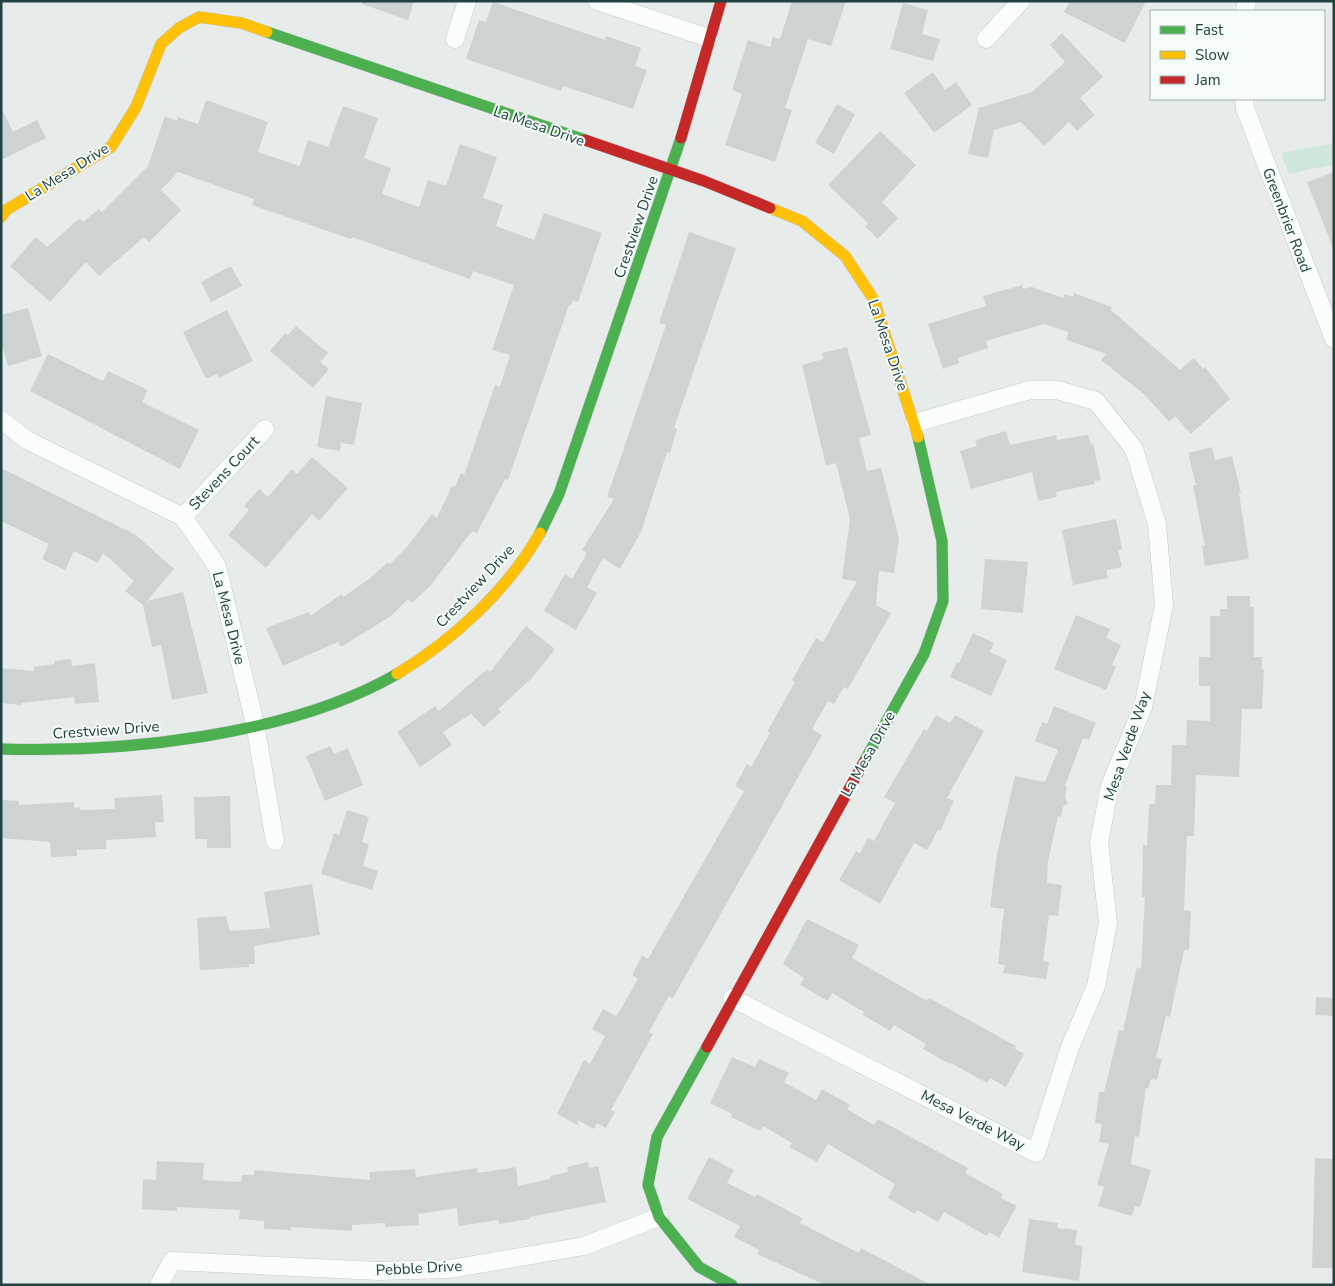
<svg xmlns="http://www.w3.org/2000/svg" width="1335" height="1286" font-family="'Nunito Sans',sans-serif">
  <rect width="100%" height="100%" fill="#e7eceb"/>
  <path fill="#cfe6da" d="M1334 143V164L1289 174 1281 153Z"/>
  <path fill="#cdd3d2" d="M362 1H414L408 20 362 4Z
    M792 1H846L831 46 808 39 785 108 792 110 775 162 725 145 742 94 732 90 748 40 770 47 773 37 780 39Z
    M1070 1H1146L1125 43 1064 12Z
    M493 2 605 40 606 36 641 48 635 66 647 70 633 109 563 86 561 91 466 59 479 20 486 22Z
    M903 3 928 10 922 34 940 39 933 61 890 49Z
    M1062 33 1103 77 1080 98 1095 115 1077 131 1069 122 1044 146 1021 122 994 130 988 158 968 154 979 108 1032 92 1065 62 1050 45Z
    M933 72 945 90 956 82 972 105 934 133 904 93Z
    M206 100 268 122 258 152 300 166 308 140 328 147 343 106 378 118 364 158 391 168 382 194 419 207 428 180 446 186 460 144 497 157 483 198 503 205 496 226 534 240 544 213 602 233 578 302 573 300 571 305H569L508 480 505 479 477 533 472 531 431 585 412 603 408 599 391 616 341 647 338 642 283 666 266 628 309 612 310 616 342 594 343 597 369 579 388 562 390 564 407 547 432 514 437 518 452 486 455 487 461 473 464 475 495 385 500 387 510 355 492 350 514 285 473 271 470 279 352 237 351 239 252 205 254 199 178 172 161 190 181 210 149 242 144 237 99 276 86 262 50 302 10 266 36 237 47 247 80 218 83 222 99 209 102 212 148 166 165 116 177 121 178 117 198 124Z
    M837 104 855 114 834 154 815 143Z
    M1 107 13 132 37 120 46 138 1 160Z
    M880 131 916 165 882 202 898 218 878 239 865 226 868 223 828 185Z
    M1334 172V248H1333L1307 182Z
    M689 232 736 248 674 428 677 429 670 453 667 452 641 532 620 569 603 558 587 587 597 593 576 630 544 611 565 574 572 579 587 553 582 550 614 499 607 497 666 325 659 323Z
    M231 266 242 286 211 302 201 282Z
    M1022 285 1023 289 1032 287 1063 298 1065 294 1073 297 1074 293 1112 307 1111 310 1180 370 1194 358 1203 369 1205 367 1230 399 1191 434 1175 416 1169 422 1145 395 1101 360 1106 354 1067 340 1068 332 1044 324 986 341 988 348 958 358 959 363 943 369 928 324 986 306 983 296Z
    M28 308 42 356 8 366 1 342V315Z
    M227 310 253 361 219 378 217 374 208 378 205 377 183 332Z
    M296 326 328 353 320 362 329 369 313 388 270 351 285 333 288 335Z
    M847 347 871 435 859 438 867 471 881 468 899 538 894 573 879 571 876 605 891 613 848 689 844 687 834 704 828 701 812 729 822 735 673 998 669 996 649 1032 653 1034 611 1110 615 1112 606 1128 597 1123 594 1129 577 1120 579 1126 557 1114 584 1060 590 1064 605 1036 592 1029 603 1009 616 1016 618 1014 638 979 632 975 642 956 648 959 744 791 735 786 747 764 751 767 770 733 767 732 795 682 792 680 816 638 823 642 857 581 842 579 850 519 836 463 826 466 802 365 823 359 822 353Z
    M48 354 103 381 108 371 148 390 142 402 199 430 180 469 30 391Z
    M326 396 362 403 354 445 341 443 340 451 317 447Z
    M1006 431 1010 445 1056 435 1057 440 1088 435 1091 444 1093 443 1101 480 1094 481 1095 484 1056 492 1057 497 1038 501 1032 472 971 489 960 451 977 446 975 440Z
    M1212 447 1215 460 1232 456 1241 493H1239L1249 559 1205 566 1202 546H1205L1193 485H1196L1188 453Z
    M312 457 348 488 319 521 312 514 266 568 228 535 249 510 244 506 259 489 268 497 292 469 297 474Z
    M1 468 136 535 174 569 147 601 183 592 208 693 172 700 161 645 152 647 143 605 125 591 134 581 103 553 98 563 74 551 65 570 42 559 49 544 1 521Z
    M1116 519 1122 549 1118 550 1122 567 1106 570 1108 578 1073 585 1062 530Z
    M985 559 1028 562 1023 613 981 609Z
    M1227 596H1250V607H1254V657H1262V669H1264L1262 709H1242L1239 777 1196 775 1194 836H1187L1184 910 1191 911 1189 950H1184L1170 1017 1166 1016 1156 1058 1162 1059 1157 1080 1151 1079 1148 1089 1146 1088 1139 1137 1135 1136 1131 1164 1151 1170 1140 1207 1135 1206 1132 1216 1098 1206 1104 1187 1097 1185 1109 1144 1099 1142 1102 1124 1095 1123 1099 1092H1104L1119 1030 1123 1031 1137 967 1141 969 1145 897H1142L1143 845H1147L1149 804H1155L1156 785H1171L1172 745H1186L1187 720 1210 721V686H1199V657H1210V616H1220V609H1227Z
    M1076 615 1110 629 1106 638 1121 645 1112 665 1116 667 1106 690 1054 669Z
    M526 626 555 649 531 679 498 709 501 712 484 727 471 714 443 732 452 745 420 767 397 732 435 706 439 711 487 669 490 672Z
    M973 633 994 643 990 652 1007 660 991 696 950 677 957 662 959 663Z
    M71 659 72 666 95 663 99 702 75 704 74 697 22 703 21 705 1 703V668L34 671V667L54 664V661Z
    M1054 706 1096 723 1089 740 1083 738 1065 786 1067 787 1065 798 1068 803 1063 807 1061 817 1058 816 1048 861 1047 883 1062 885 1058 916 1049 915 1043 961 1049 962 1046 979 1003 973 1005 965 998 964 1004 909 990 907 997 854 1015 776 1045 782 1058 750 1035 741 1042 722 1047 724Z
    M936 715 950 723 955 715 984 731 947 798 954 801 940 831 938 830 927 850 914 843 880 904 839 880 856 851 860 853 868 838 874 841 895 803 884 797 924 729 927 731Z
    M330 746 334 754 348 748 363 785 325 801 306 756Z
    M162 795 164 822H155L156 837 106 840V849L77 850V856L51 857 50 842 1 838V800L19 801V805L74 802V808L80 807V810L115 809 114 798Z
    M230 796 231 848H207V839H195L194 797Z
    M347 810 369 817 362 842 369 844 363 866 378 871 372 890 321 874 334 833 339 835Z
    M312 884 320 935 254 946 255 964H249V967L200 970 197 918 226 916 230 931 270 928 264 892Z
    M807 919 859 945 852 958 927 1001 929 998 1016 1046 1015 1049 1024 1054 1006 1087 990 1078 987 1083 951 1063 950 1064 923 1049 926 1044 894 1025 890 1031 863 1015 864 1012 832 993 828 1001 800 985 804 978 783 964Z
    M1316 997 1334 998V1016L1315 1015Z
    M732 1057 755 1067 759 1059 789 1073 784 1082 816 1100 822 1089 850 1105 847 1109 874 1125 878 1119 968 1168 965 1173 1003 1194 1001 1198 1017 1206 999 1238 989 1232 987 1236 944 1212 938 1222 917 1210 915 1214 888 1198 895 1184 828 1144 817 1162 789 1147 792 1143 763 1126 760 1131 731 1117 732 1114 710 1103Z
    M709 1157 734 1170 727 1183 755 1197 757 1194 802 1218 800 1223 859 1253 861 1248 931 1285H825L757 1254 759 1250 734 1237 740 1226 687 1199Z
    M1315 1158 1334 1159V1268H1312Z
    M157 1161 204 1163 203 1180 241 1182 242 1175H254V1170L370 1180V1172L415 1169 416 1177 477 1168 478 1173 516 1167 518 1186 550 1179V1176L568 1172 567 1167 588 1162 589 1168 598 1166 606 1202 530 1217V1219L499 1224V1220L459 1226 457 1208 418 1214 419 1225 385 1227V1223L352 1225V1231L291 1227V1230L264 1229V1221L239 1219 240 1210 177 1207V1211L142 1209 143 1179 156 1180Z
    M1029 1219 1058 1223V1228L1077 1230 1075 1245 1083 1246 1079 1281 1022 1272Z"/>
  <g fill="none" stroke-linecap="round" stroke-linejoin="round">
    <g stroke="#c4c9c8" stroke-width="19">
      <path id="street" d="M597 1 709 38
        M1245 11 1247 1
        M455 39 467 1
        M986 39 1021 1
        M1244 99 1245 108 1262 153 1334 339
        M1 420 27 440 183 517 217 566 255 724 275 841
        M183 517 265 429
        M732 998 1036 1153 1070 1047 1096 986 1108 923 1099 842 1110 786 1143 707 1164 605 1157 524 1134 449 1096 401 1057 390H1030L915 423
        M159 1285 172 1261 378 1271 450 1269 584 1246 659 1217"/>
    </g>
    <g stroke="#c2cac9" stroke-width="12">
      <path id="fast" d="M267 32 585 140
        M540 533 559 494 681 138
        M1 749C122 753 290 736 397 674
        M864 762 924 654 943 601 942 541 918 437
        M707 1047 657 1137 648 1185 659 1217 699 1267 732 1285"/>
    </g>
    <g stroke="#c2cac9" stroke-width="12">
      <path id="slow" d="M770 208 802 221 845 256 874 300 918 437
        M1 217 6 210 111 147 136 107 161 44 179 28 199 17 241 23 267 32
        M397 674C453 640 507 591 540 533"/>
    </g>
    <g stroke="#c2cac9" stroke-width="12">
      <path id="jam" d="M681 138 721 1
        M585 140 704 181 770 208
        M707 1047 864 762"/>
    </g>
    <use href="#street" stroke="#fbfcfc" stroke-width="18"/>
    <use href="#fast" stroke="#4caf50" stroke-width="11"/>
    <use href="#slow" stroke="#ffc107" stroke-width="11"/>
    <use href="#jam" stroke="#c62828" stroke-width="11"/>
  </g>
  <g text-anchor="middle" dominant-baseline="central" stroke-width="4" stroke-linejoin="round" paint-order="stroke">
    <g font-size="15" fill="#214240" stroke="#f5fbf9">
      <text transform="translate(539 126) rotate(19)">La Mesa Drive</text>
      <text transform="translate(67 172) rotate(-32)">La Mesa Drive</text>
      <text transform="translate(1287 220) rotate(69)">Greenbrier Road</text>
      <text transform="translate(636 227) rotate(-71)">Crestview Drive</text>
      <text transform="translate(888 345) rotate(71)">La Mesa Drive</text>
      <text transform="translate(224 473) rotate(-47)">Stevens Court</text>
      <text transform="translate(475 586) rotate(-47)">Crestview Drive</text>
      <text transform="translate(229 618) rotate(76)">La Mesa Drive</text>
      <text transform="translate(106 730) rotate(-4)">Crestview Drive</text>
      <text transform="translate(1127 746) rotate(-71)">Mesa Verde Way</text>
      <text transform="translate(868 754) rotate(-61)">La Mesa Drive</text>
      <text transform="translate(973 1120) rotate(27)">Mesa Verde Way</text>
      <text transform="translate(419 1268) rotate(-3)">Pebble Drive</text>
    </g>
  </g>
  <rect width="1335" height="1286" fill="none" stroke="#214240" stroke-width="5"/>
  <rect x="1150" y="10" width="175" height="90" fill="#f5fbf9" stroke="#a0b1af"/>
  <rect x="1160" y="26" width="25" height="8" fill="#4caf50" stroke="#a0b1af"/>
  <text x="1195" y="35" font-size="15" fill="#214240">Fast</text>
  <rect x="1160" y="51" width="25" height="8" fill="#ffc107" stroke="#a0b1af"/>
  <text x="1195" y="60" font-size="15" fill="#214240">Slow</text>
  <rect x="1160" y="76" width="25" height="8" fill="#c62828" stroke="#a0b1af"/>
  <text x="1195" y="85" font-size="15" fill="#214240">Jam</text>
</svg>
